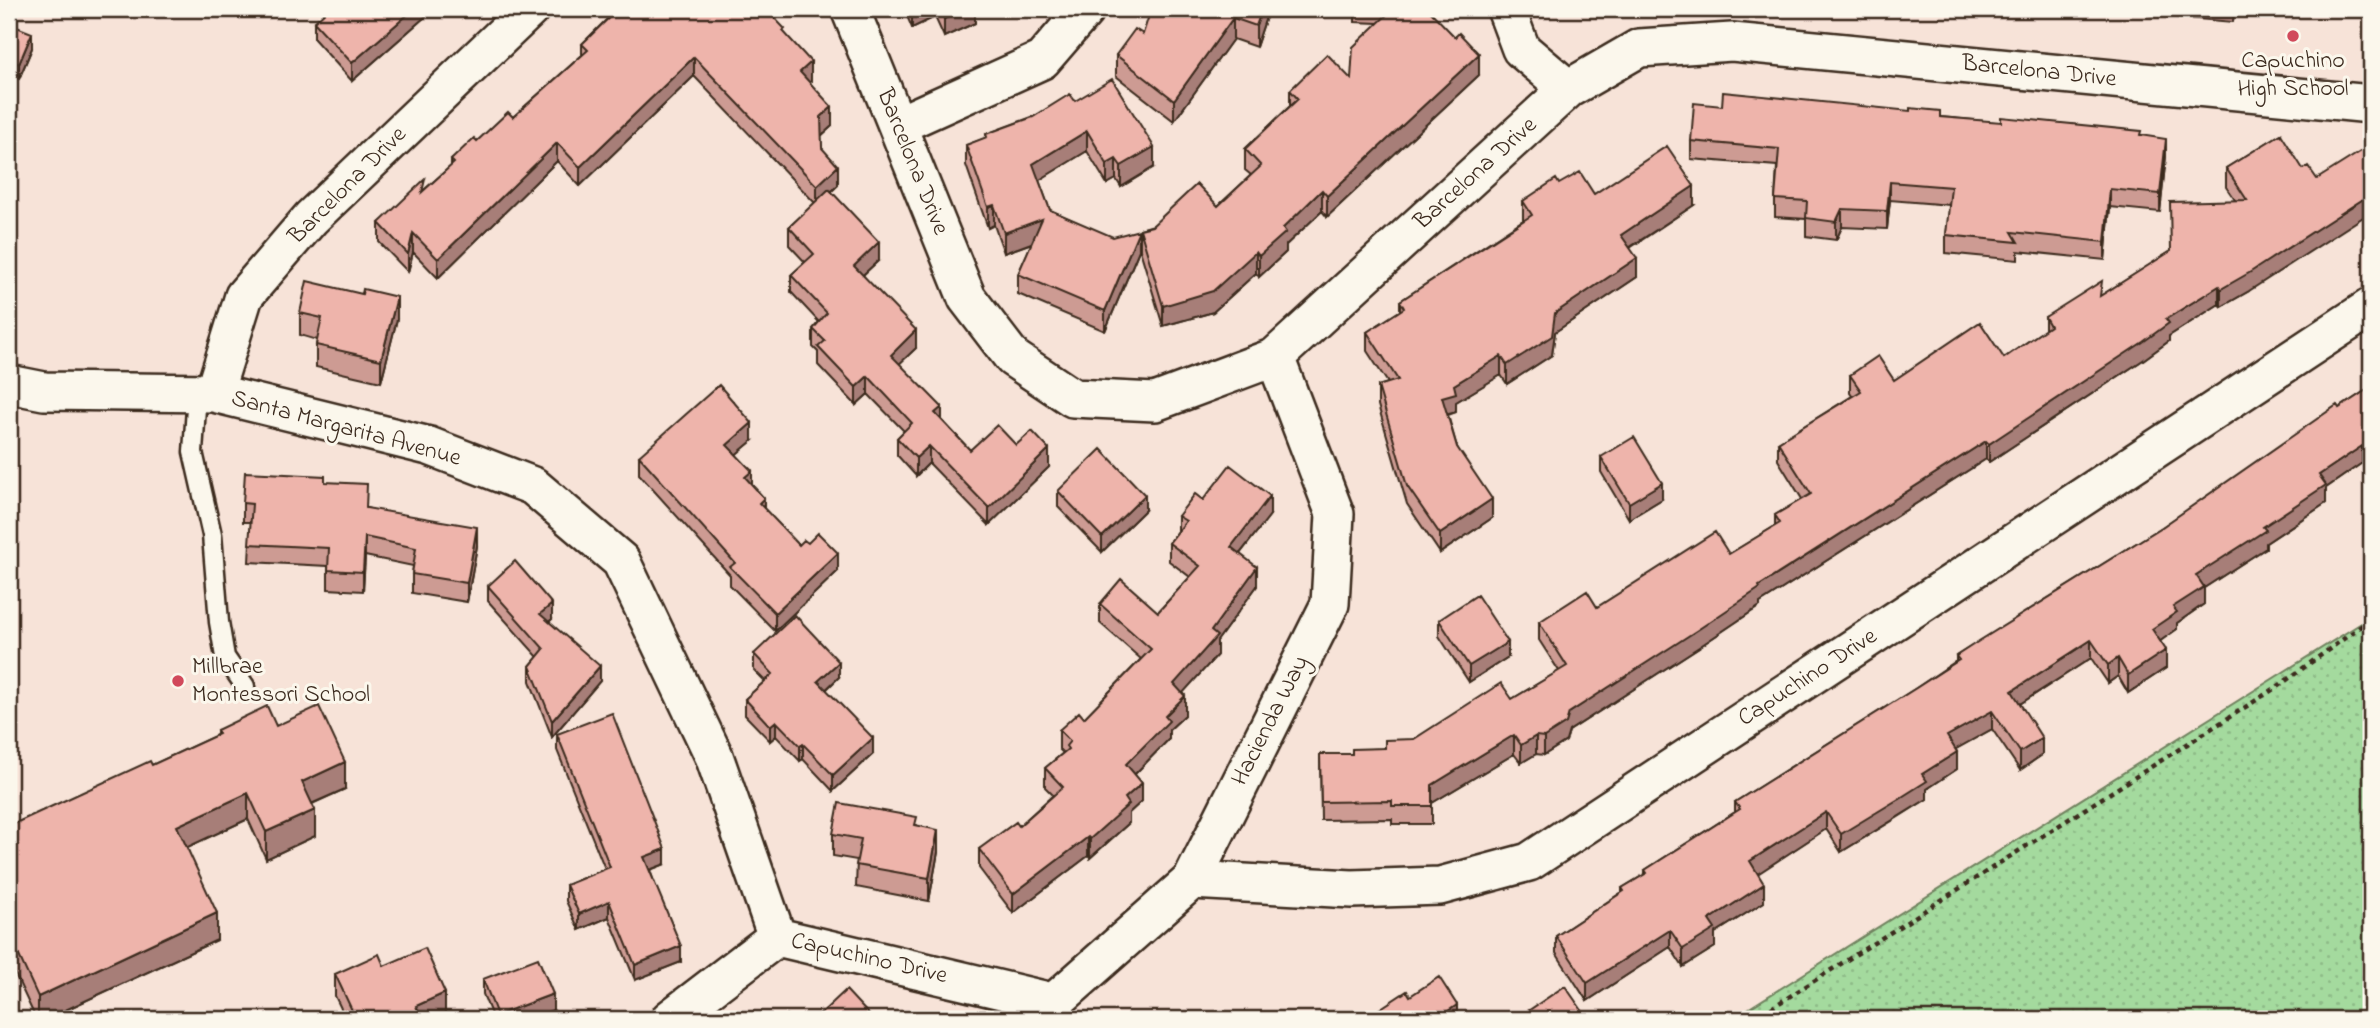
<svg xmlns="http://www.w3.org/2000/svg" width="2380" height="1028" font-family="'Indie Flower',sans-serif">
  <defs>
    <pattern id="grass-dots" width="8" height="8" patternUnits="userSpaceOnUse" patternTransform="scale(1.75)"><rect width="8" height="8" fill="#a4da9e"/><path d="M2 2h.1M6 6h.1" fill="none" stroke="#8ebb88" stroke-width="1.8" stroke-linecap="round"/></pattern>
  </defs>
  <rect width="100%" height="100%" fill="#f7e3d8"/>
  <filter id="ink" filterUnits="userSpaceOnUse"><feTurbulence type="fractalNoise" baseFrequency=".0143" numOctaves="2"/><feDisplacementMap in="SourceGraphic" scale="14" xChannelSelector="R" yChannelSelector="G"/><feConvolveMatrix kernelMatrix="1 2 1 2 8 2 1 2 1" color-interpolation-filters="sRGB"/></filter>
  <g filter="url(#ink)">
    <path fill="url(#grass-dots)" stroke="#70825e" stroke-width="2" d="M2371 617V1019H1732Z"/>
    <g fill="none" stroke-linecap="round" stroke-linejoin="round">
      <g stroke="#3b2a1e" stroke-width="23">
        <path id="lane" d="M197 393 193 452 212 535 219 622 225 657 245 686"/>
      </g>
      <g stroke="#3b2a1e" stroke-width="42">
        <path id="street" d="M850 9 967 298 1013 358 1073 398 1155 402 1275 357 1568 89 1639 48 1732 42 2371 104
          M1506 9 1521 49 1568 89
          M898 125 1042 60 1086 9
          M9 384 44 391 214 393 429 446 533 486 621 561 714 756 777 937
          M214 393 244 296 311 218 530 9
          M1192 880 1352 889 1440 886 1529 862 2371 307
          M670 1019 777 937 1052 1002
          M1035 1019 1192 880 1330 604 1335 514 1275 357"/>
      </g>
      <path stroke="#3b2a1e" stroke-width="4.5" stroke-dasharray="5 5" stroke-linecap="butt" d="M1754 1019 2277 687 2371 619"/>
      <use href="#lane" stroke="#fbf7ec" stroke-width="18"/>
      <use href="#street" stroke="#fbf7ec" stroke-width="37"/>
    </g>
    <path fill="#cd9b93" stroke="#3b2a1e" stroke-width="2" d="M434 9 352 81 314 39V22Z
      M614 9H766L785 34 811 81 810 82 832 126 821 136 822 148 838 185 831 192 879 260 863 275 916 348 899 364 942 420 970 450 1016 445 1049 467 989 525 929 463 916 476 897 455V438L904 431 868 394 856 405 818 365V352L813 347V329L819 322 791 292V275L805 262 789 245V227L815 203 694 76 580 186 557 161 438 278 413 252 408 272 379 242V223L425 189 451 166V160L513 117 582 55V44L614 12Z
      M904 9H975V23L944 37 935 17 912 28Z
      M1267 9V14L1256 47 1233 39 1174 121 1116 76V55L1143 34Z
      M1327 9H1428L1479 75 1327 217 1322 211 1286 245V252L1259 277 1256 273 1213 312 1163 326 1140 250V229L1218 206 1251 175 1245 170V149L1290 106V90L1351 79 1378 23 1355 22V11H1327Z
      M2137 9H2234L2233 22 2150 15V10Z
      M9 24 32 48 19 79 9 75Z
      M1075 101 1154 167 1121 187 1116 179 1107 184 1087 151 1039 180 1050 210 1139 250 1105 331 1018 294V274L1032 243 1004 253 994 225 988 228 966 165V145L986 138V134Z
      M1722 106 1940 117 2141 135 2166 156 2160 212 2110 207 2105 260 2018 251V260L1946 253V235L1950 205 1890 200 1887 229 1842 227 1836 240 1806 236V219L1775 217V199L1777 166 1691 159V141Z
      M2281 134 2249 291 2221 307 2219 304 2169 336V341L2143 360 1989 462 1986 459 1760 603V606L1699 647 1569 731 1566 741 1544 755 1536 754 1521 763 1514 754 1432 803V824H1392V819L1321 820 1320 754H1352L1385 748 1414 739 1512 699 1559 671 1539 640V622L1597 607 1729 554 1775 526V515L1802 499 1778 460V442L1852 396 1850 393V375L1894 380 2004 358 2045 330V317L2102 295 2170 252 2235 200 2226 187V168Z
      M1559 184 1594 194 1694 205 1630 248 1637 277 1555 332 1552 355 1507 384 1501 375 1456 402V412L1448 415 1457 447 1492 518 1440 553 1407 504 1378 405V386L1388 383 1367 351V332L1400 311V301L1523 220V201Z
      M362 294 397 319 381 382 316 367V345L317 340 300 335V313Z
      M2371 387 2370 475 2362 463 2326 488V503L2266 543V548L2204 588V604L2177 623V629L2160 641 2166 668 2128 693 2118 676 2108 683 2091 658 2020 704 2042 755 2020 770 1992 729 1955 749 1957 769 1927 789V799L1897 818 1841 852 1826 829 1758 873 1764 902 1715 933V947L1683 967 1670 947 1587 1001 1556 953V936L1622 892V888L1645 874V870L1735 812V802L1916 688 1956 661V656L2162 527Z
      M752 441 736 454 764 509 799 545 838 571 775 631 730 585V575L639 474V456Z
      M1601 457 1662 499 1629 519 1601 472Z
      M325 482 367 508 477 546 467 602 412 593V574L413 566 365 556 363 591 328 589V566L249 562 251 522H243V503Z
      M1058 491 1145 510 1102 552 1058 507Z
      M1203 500 1270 515 1240 554 1257 586 1217 641V655L1182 693 1185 715 1169 730V739L1135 774 1142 801 1129 813V823L1090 858 1088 856 1013 913 979 868V849L1019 826 1053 795 1045 787V768L1063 753 1059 749V730L1084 718 1141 659 1100 623V604L1158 612 1190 577 1169 561V543L1178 531V516Z
      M488 586 552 619 549 622 600 681 552 737 530 681V666L538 657 488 601Z
      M1439 620 1508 657 1469 682 1439 636Z
      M754 654 839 677 826 690 873 754 833 791 803 759 800 761 776 736 770 741 745 715V699L765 681 754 670Z
      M276 726 345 789 312 804 315 836 266 859 248 819 187 847 217 940 46 1019H36L9 961V826L152 765 217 735V730Z
      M557 734 665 864 650 870 681 962 635 980 609 917 579 930 566 901V885L605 869 557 750Z
      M917 825 938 852 929 901 856 887 857 860 833 856V834Z
      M384 966 445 1015 437 1019H346L335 996V974Z
      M483 979 553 1010 528 1019H493L483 994Z
      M1410 996 1457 1019H1378V1010Z"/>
    <path fill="#a77e78" stroke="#3b2a1e" stroke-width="2" d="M414 9H434L352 81V63Z
      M915 9H935V17L912 28V10Z
      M967 9H975V23L944 37V19Z
      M1262 9H1267V14L1256 47V26Z
      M1233 18V39L1174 121V100Z
      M32 33V48L19 79V64Z
      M1479 54V75L1327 217V196Z
      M694 57V76L580 186V167Z
      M811 62V81L800 91V72Z
      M832 107V126L821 136V117Z
      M1087 131V151L1033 184V164Z
      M2166 139V156L2160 212V194Z
      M557 143V161L438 278V259Z
      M1154 147V167L1121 187V166Z
      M1116 159V179L1107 184V164Z
      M838 166V185L817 205V186Z
      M1890 182V200L1887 229V211Z
      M1694 186V205L1621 253V235Z
      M2110 189V207L2105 260V242Z
      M1322 190V211L1286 245V252L1259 277V256L1283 228Z
      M2371 194V212L2249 291 2221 307V289Z
      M994 205V225L988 228V207Z
      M1842 209V227L1836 240V222Z
      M1042 219V239L1004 253V233Z
      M1139 230V250L1105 331V311Z
      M413 233V252L408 272V254Z
      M879 242V260L854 283V266Z
      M1256 252V273L1213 312 1163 326V306Z
      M1637 258V277L1555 332 1552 355 1507 384V365L1555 313Z
      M2219 286V304L2169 336V341L2143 360 1989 462V444L2166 319Z
      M397 297V319L381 382V360Z
      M916 330V348L891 372V355Z
      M1501 356V375L1456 402V412L1442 416V397L1454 385Z
      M868 376V394L856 405V387Z
      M942 407V425L935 413Z
      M752 423V441L727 462V445Z
      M1986 441V459L1760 603V606L1699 647 1569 731 1566 741 1544 755V737L1569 713 1759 586Z
      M929 446V463L916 476V458Z
      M2362 446V463L2326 488V503L2266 543V548L2204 588V604L2177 623V629L2152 647V629L2196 575 2263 527 2319 475Z
      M1049 449V467L989 525V508Z
      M2371 456V474L2370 475V457Z
      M752 471V489L745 477Z
      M1662 483V499L1629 519V503Z
      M1145 495V510L1102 552V537Z
      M1270 496V515L1231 565V547Z
      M764 498V516L759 503Z
      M1492 499V518L1440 553V534Z
      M477 527V546L467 602V583Z
      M365 537V556L363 591V572Z
      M838 553V571L775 631V613Z
      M1257 567V586L1217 641V655L1174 703V684L1211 631Z
      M552 604V619L540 629V614Z
      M2091 640V658L2012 709V691Z
      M1508 642V657L1469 682V666Z
      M2166 650V668L2128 693V675Z
      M2118 658V676L2108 683V665Z
      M839 662V677L818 697V681Z
      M600 666V681L552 737V721Z
      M1185 696V715L1169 730V739L1126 783V764L1165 716Z
      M1992 711V729L1947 754V736Z
      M776 721V736L770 741V726Z
      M1514 735V754L1432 803V785Z
      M1536 736V754L1521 763V745Z
      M873 738V754L833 791V775Z
      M2042 738V755L2020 770V752Z
      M803 744V759L800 761V746Z
      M1957 752V769L1927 789V799L1841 852V834L1922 774Z
      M345 762V789L302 808V782Z
      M1142 783V801L1129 813V823L1090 858V839L1125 798Z
      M248 793V819L177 852V826Z
      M315 810V836L266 859V832Z
      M1826 812V829L1750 879V861Z
      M938 830V852L929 901V878Z
      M1088 837V856L1013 913V894Z
      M665 849V864L644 872V857Z
      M1764 884V902L1715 933V947L1683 967V949L1709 920Z
      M609 901V917L579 930V914Z
      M217 913V940L46 1019H38V997Z
      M1670 930V947L1587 1001V983Z
      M681 946V962L635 980V965Z
      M445 993V1015L437 1019H415L416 1006Z
      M553 994V1010L528 1019H497V1015Z
      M1457 1005V1019H1442V1015Z"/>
    <path fill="#eeb4ab" stroke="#3b2a1e" stroke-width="2" d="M328 9H414L352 63 314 22Z
      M616 9H766L785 29 783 31 811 62 800 72 832 107 821 117 822 148 838 166 817 186 694 57 580 167 557 143 438 259 413 233 408 254 379 223 425 179 422 192 454 163 451 160 474 138 477 141 508 112 513 117 588 50 582 44 617 10Z
      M939 9H967L944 19Z
      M1151 9H1262L1256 26 1233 18 1174 100 1116 55 1135 29 1143 34Z
      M1393 9H1428L1455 37 1459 33 1479 54 1327 196 1322 190 1283 228 1286 232 1259 256 1256 252 1213 291 1163 306 1140 229 1152 226 1197 184 1218 206 1261 166 1245 149 1298 99 1290 90 1327 54 1351 79 1353 47Z
      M9 24 32 33 19 64 9 60Z
      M1112 79 1154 147 1121 166 1116 159 1107 164 1087 131 1033 164 1050 210 1113 237 1139 230 1105 311 1018 274 1042 219 1004 233 994 205 988 207 966 145 987 137 986 134 1033 117 1070 94 1075 101Z
      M1723 92 1910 111V108L1940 111V117L2001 122V117L2141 131 2140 135 2166 139 2160 194 2110 189 2105 242 2012 232 2018 242 1946 235 1951 187 1890 182 1887 211 1842 209 1836 222 1806 218 1807 201 1775 199 1779 149 1691 141 1694 103 1722 106Z
      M2281 134 2303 169 2308 166 2317 179 2371 145V194L2249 273 2221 289 2219 286 2166 319 2169 323 2143 342 1989 444 1986 441 1759 586 1760 588 1699 629 1569 713 1566 723 1544 737 1536 736 1521 745 1514 735 1432 785V806H1392V801L1321 802 1320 754H1352V749L1385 748V740L1414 739 1501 683 1512 699 1567 666 1539 622 1587 591 1597 607 1715 532 1729 554 1780 523 1775 515 1811 494 1778 442 1861 391 1850 375 1878 356 1894 380 1980 322 2004 358 2050 326 2045 317 2102 281 2100 296 2171 251 2170 202 2247 200 2226 168Z
      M1667 146 1694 186 1621 235 1637 258 1555 313 1552 336 1507 365 1501 356 1454 385 1456 393 1442 397 1457 447 1492 499 1440 534 1407 486 1378 386 1398 380 1367 332 1404 308 1400 301 1532 215 1523 201 1556 179 1559 184 1580 172 1594 194Z
      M829 189 879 242 854 266 916 330 891 355 942 407 935 413 970 450 997 425 1016 445 1032 431 1049 449 989 508 929 446 916 458 897 438 912 423 868 376 856 387 818 347 825 341 813 329 827 313 791 275 814 254 789 227Z
      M307 281 362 294 363 289 397 297 381 360 316 345 322 318 300 313Z
      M719 385 752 423 727 445 752 471 745 477 764 498 759 503 799 545 804 540 808 543 818 533 838 553 775 613 730 567 735 563 639 456Z
      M2371 387V456L2370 457 2362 446 2319 475 2326 485 2263 527 2266 530 2196 575 2204 587 2173 607 2177 612 2152 629 2166 650 2128 675 2118 658 2108 665 2091 640 2012 691 2042 738 2020 752 1992 711 1947 736 1957 752 1922 774 1927 781 1897 800 1841 834 1826 812 1750 861 1764 884 1709 920 1715 929 1683 949 1670 930 1587 983 1556 936 1624 891 1622 888 1647 873 1645 870 1740 809 1735 802 1916 688 1959 660 1956 656 1979 641 2162 527 2337 405 2339 408Z
      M1634 437 1662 483 1629 503 1601 457Z
      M1101 449 1145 495 1102 537 1058 491Z
      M1230 465 1270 496 1231 547 1257 567 1211 631 1217 636 1174 684 1185 696 1165 716 1169 721 1126 764 1142 783 1125 798 1129 804 1090 839 1088 837 1013 894 979 849 1016 822 1019 826 1063 787 1045 768 1068 749 1066 746 1070 741 1059 730 1079 712 1084 718 1151 649 1100 604 1121 579 1158 612 1200 566 1169 543 1186 521 1178 516 1195 494 1203 500Z
      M245 472 325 476V482L367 484 366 508 477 527 467 583 412 574 416 548 365 537 363 572 328 570 329 548 249 544 252 504 243 503Z
      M515 561 552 604 540 614 600 666 552 721 530 666 544 649 488 586Z
      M1477 595 1508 642 1469 666 1439 620Z
      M795 615 839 662 818 681 873 738 833 775 803 744 800 746 776 721 770 726 745 699 773 674 754 654Z
      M267 706 276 726 319 706 345 762 302 782 315 810 266 832 248 793 177 826 217 913 38 997 9 934V826L150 761 152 765 219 734 217 730Z
      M612 713 665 849 644 857 681 946 635 965 609 901 579 914 566 885 610 867 557 734Z
      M839 803 917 817 915 825 938 830 929 878 856 865 861 839 833 834Z
      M425 948 445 993 416 1006 421 1017 415 1019H356L335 974 379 954 384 966Z
      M538 958 553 994 497 1015 483 979Z
      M1439 977 1457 1005 1442 1015 1445 1019H1384L1378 1010 1407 991 1410 996Z
      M1565 986 1588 1019H1530L1525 1013Z
      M846 990 873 1019H815Z
      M787 1015 791 1019H777L780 1017 782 1019Z"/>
  </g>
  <g fill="#d1495b" stroke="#fbf7ec" stroke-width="2.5">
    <circle cx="2293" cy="36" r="7"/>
    <circle cx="178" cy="681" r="7"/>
  </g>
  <g text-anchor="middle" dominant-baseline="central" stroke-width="6" stroke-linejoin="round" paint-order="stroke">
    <g font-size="24" fill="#3b2a1e" stroke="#fbf7ec">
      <text x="2293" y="61">Capuchino<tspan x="2293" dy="28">High School</tspan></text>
      <text x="192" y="667" text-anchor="start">Millbrae<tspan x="192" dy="28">Montessori School</tspan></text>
    </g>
    <g font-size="24" fill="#3b2a1e" stroke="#fbf7ec">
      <text transform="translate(2039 72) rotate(6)">Barcelona Drive</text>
      <text transform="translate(912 162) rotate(68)">Barcelona Drive</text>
      <text transform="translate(1476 174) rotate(-42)">Barcelona Drive</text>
      <text transform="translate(348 186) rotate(-45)">Barcelona Drive</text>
      <text transform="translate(346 429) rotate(15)">Santa Margarita Avenue</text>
      <text transform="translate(1808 678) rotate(-33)">Capuchino Drive</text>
      <text transform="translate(1271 721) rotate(-63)">Hacienda Way</text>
      <text transform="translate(869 959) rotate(13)">Capuchino Drive</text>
    </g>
  </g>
  <rect width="2380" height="1028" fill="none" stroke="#fbf7ec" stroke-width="35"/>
  <rect x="18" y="18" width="2345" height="993" fill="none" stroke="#3b2a1e" stroke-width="2.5" filter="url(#ink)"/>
</svg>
